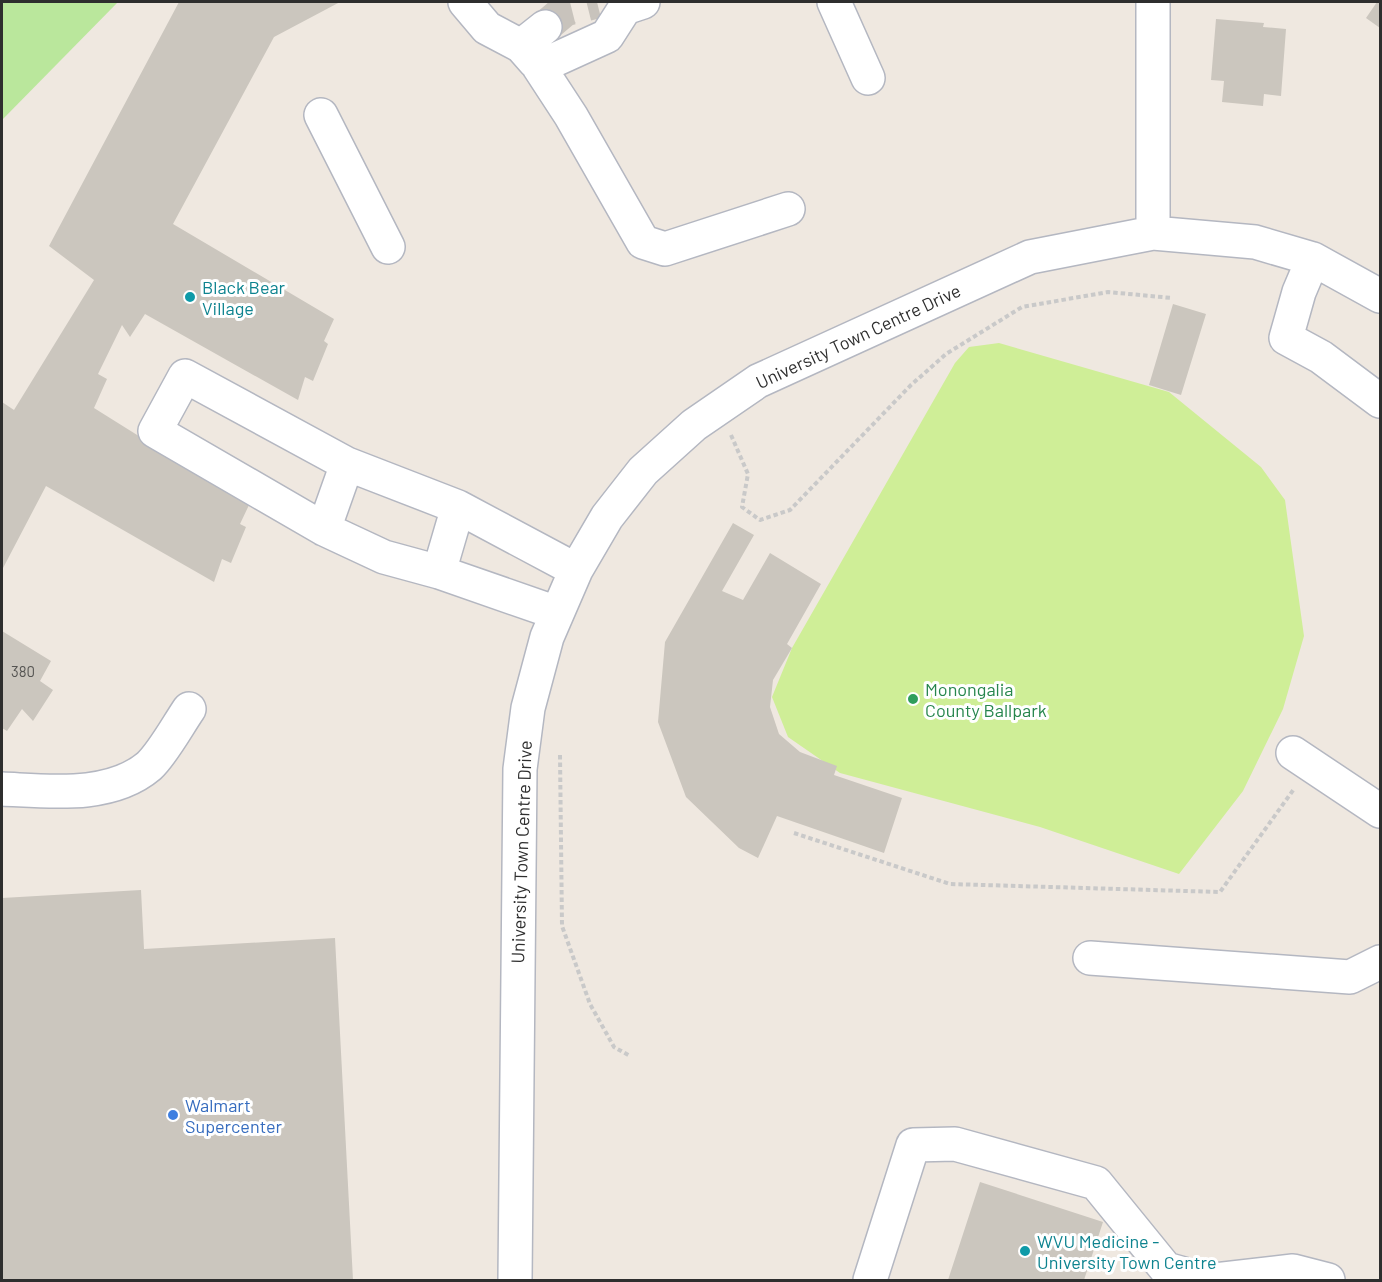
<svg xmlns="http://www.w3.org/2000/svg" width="1382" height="1282" font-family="Barlow,sans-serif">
  <rect width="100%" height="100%" fill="#efe8e0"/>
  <path fill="#bae79c" d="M2 2H118L2 120Z"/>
  <path fill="#cfee97" d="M999 343 1169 392 1261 467 1285 500 1304 636 1283 709 1243 791 1179 874 1040 827 840 773 788 737 772 697 792 648 955 363 969 347Z"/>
  <path fill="#cbc6be" d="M179 2H340L274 37 173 224 334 319 324 341 328 344 313 381 305 377 298 400 145 314 130 337 122 325 98 374 107 379 94 408 249 505 240 524 246 527 231 563 222 559 214 582 46 486 2 570V402L14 410 94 280 49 246Z
    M1377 2H1380V28L1366 18Z
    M1216 19 1264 23 1263 27 1286 29 1281 96 1264 94 1263 106 1222 102 1224 81 1211 80Z
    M1173 304 1206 314 1181 395 1149 385Z
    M733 523 754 535 722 591 743 600 770 553 821 584 787 644 792 648 773 680 770 707 779 734 800 752 837 766 834 775 902 798 884 853 777 816 758 858 739 848 686 797 658 722 665 642Z
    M2 631 51 661 40 681 53 690 33 721 22 709 7 731 2 728Z
    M141 890 144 949 335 938 353 1280H2V898Z
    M980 1182 1103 1222 1084 1280H948Z"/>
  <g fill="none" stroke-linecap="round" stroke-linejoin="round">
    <path stroke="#c8c3bc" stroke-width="33" stroke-dasharray="33 16" stroke-linecap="butt" d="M545 27 565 10 597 2"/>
    <g stroke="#b4b7c1" stroke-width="36">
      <path id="minor" d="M465 2 487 28 521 46
        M643 2 625 8 607 36 539 67 571 116 643 242 665 249 788 209
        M834 2 868 78
        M1153 2V233
        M535 62 521 46 545 27
        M321 115 388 247
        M1313 259 1299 292 1286 338 1321 357 1380 401
        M324 529 347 464
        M439 572 458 507
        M557 613 439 572 384 557 324 529 155 431 185 376 347 464 458 507 576 570
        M1293 753 1380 811
        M2 789C49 791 110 799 149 766 163 753 178 725 189 709
        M1090 958 1350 977 1380 962
        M515 1280 520 769 528 708 547 637 576 570 607 517 643 471 694 425 758 381 1030 257 1153 233 1255 242 1313 259 1380 296
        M870 1280 913 1145 955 1144 1096 1183 1166 1269 1205 1280
        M1215 1280 1293 1271 1328 1280"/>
    </g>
    <path stroke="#c9c9c9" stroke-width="4" stroke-dasharray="4.5 3" stroke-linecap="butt" d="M731 435 748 474 742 507 760 520 790 510 911 385 946 354 1022 307 1108 292 1172 298
      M560 755 562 926 590 1004 614 1047 630 1056
      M794 833 950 884 1220 892 1294 789"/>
    <use href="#minor" stroke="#fff" stroke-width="33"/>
  </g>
  <g fill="#0f9aa8" stroke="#fff" stroke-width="2">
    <circle cx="190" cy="297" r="6"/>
    <circle cx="1025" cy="1251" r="6"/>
  </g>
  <circle fill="#2e9e5b" stroke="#fff" stroke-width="2" cx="913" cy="699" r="6"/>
  <circle fill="#3f7fe0" stroke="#fff" stroke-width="2" cx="173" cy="1115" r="6"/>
  <g text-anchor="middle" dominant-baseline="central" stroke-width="6" stroke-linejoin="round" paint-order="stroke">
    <g font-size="15" fill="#555452">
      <text x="23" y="671">380</text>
    </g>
    <g font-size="18" fill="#0d838f" stroke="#fff" text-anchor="start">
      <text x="202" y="287">Black Bear<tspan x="202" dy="21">Village</tspan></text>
      <text x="1037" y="1241">WVU Medicine -<tspan x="1037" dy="21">University Town Centre</tspan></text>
    </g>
    <g font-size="18" fill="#2e2e2e" stroke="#fff">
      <text transform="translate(858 336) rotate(-25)">University Town Centre Drive</text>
      <text transform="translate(521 852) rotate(-88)">University Town Centre Drive</text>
    </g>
    <g font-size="18" fill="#27864d" stroke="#fff" text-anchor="start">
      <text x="925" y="689">Monongalia<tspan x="925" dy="21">County Ballpark</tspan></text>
    </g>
    <g font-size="18" fill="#366cbe" stroke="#fff" text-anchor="start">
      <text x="185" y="1105">Walmart<tspan x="185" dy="21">Supercenter</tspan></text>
    </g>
  </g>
  <rect width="1382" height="1282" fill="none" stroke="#2e2e2e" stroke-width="6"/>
</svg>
